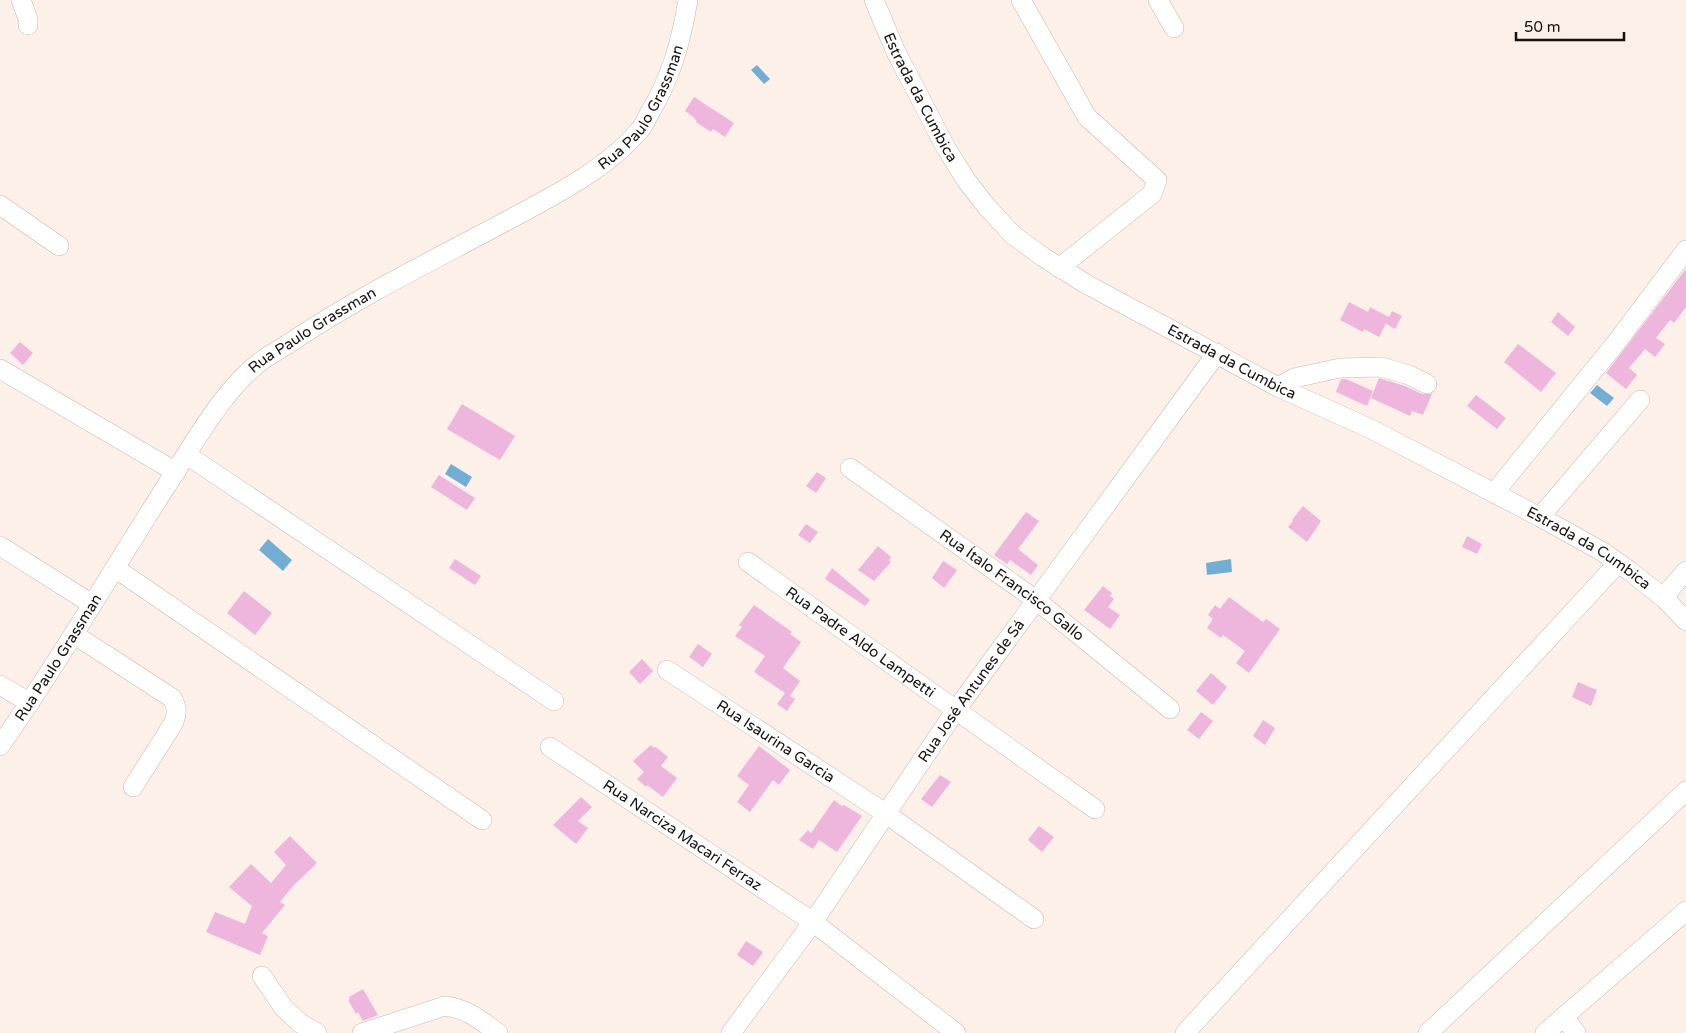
<svg xmlns="http://www.w3.org/2000/svg" width="1686" height="1033" font-family="'Varela Round',sans-serif">
  <rect width="100%" height="100%" fill="#fdf0e9"/>
  <path fill="#72aed4" d="M757 65 770 79 764 84 751 70Z
    M1597 385 1614 398 1607 406 1590 393Z
    M451 464 472 477 466 487 445 474Z
    M268 539 292 560 283 571 259 550Z
    M1231 559 1232 572 1207 575 1206 563Z"/>
  <path fill="#eeb5dd" d="M694 97 734 123 725 137 713 129 711 132 696 122 697 121 694 119 695 118 685 111Z
    M1685 270 1686 271V307L1674 323 1670 320 1656 338 1665 344 1655 357 1645 349 1629 368 1637 375 1626 389 1606 373Z
    M1349 302 1368 312 1370 307 1389 317 1392 311 1402 316 1395 329 1386 324 1379 337 1364 329 1363 332 1340 320Z
    M1558 312 1575 327 1568 336 1551 322Z
    M20 342 33 353 23 365 10 353Z
    M1518 344 1556 373 1541 392 1504 362Z
    M1379 378 1405 386 1422 394H1432L1423 415 1412 411 1410 416 1371 398Z
    M1341 379H1346L1373 391 1367 406 1336 392Z
    M1476 395 1506 418 1497 429 1467 406Z
    M462 404 515 436 500 460 447 429Z
    M817 472 826 478 816 493 806 486Z
    M439 475 475 498 467 510 431 487Z
    M1303 506 1321 521 1307 542 1288 527 1293 521 1292 520Z
    M1026 512 1039 521 1018 549 1038 565 1031 575 1010 560 1007 564 994 555Z
    M806 524 818 532 810 543 798 535Z
    M1467 536 1482 544 1477 554 1462 547Z
    M878 546 891 557 889 560 891 562 874 581 858 570Z
    M455 559 481 576 475 585 449 568Z
    M943 561 957 570 944 588 932 578Z
    M832 568 870 600 865 606 825 579Z
    M1103 586 1112 593 1110 596 1114 599 1108 607 1120 615 1110 629 1084 610Z
    M244 591 272 613 255 635 227 613Z
    M1229 597 1263 622 1266 619 1280 629 1249 673 1236 663 1245 651 1223 635 1221 638 1207 628 1213 619 1208 615 1215 605 1220 609Z
    M754 605 792 632 790 634 801 642 783 668 800 681 790 696 795 699 787 711 777 704 785 693 754 672 765 656 735 636 742 627 739 625Z
    M698 644 712 654 703 667 689 657Z
    M642 659 653 671 640 684 629 672Z
    M1211 673 1227 687 1213 705 1196 691Z
    M1578 682 1597 690 1591 706 1572 697Z
    M1201 712 1213 721 1199 739 1187 730Z
    M1263 720 1275 728 1265 745 1253 736Z
    M651 745 654 748 656 747 668 757 661 766 677 778 663 797 647 785 646 787 637 779 644 772 633 761Z
    M759 746 790 770 779 785 773 780 750 812 737 802 749 785 737 776Z
    M940 775 951 782 932 807 921 799Z
    M581 797 592 807 578 821 588 828 576 844 553 825Z
    M834 800 842 806 844 805 862 816 837 852 819 840 813 849 799 840 808 830 811 833Z
    M1039 826 1054 837 1042 852 1028 840Z
    M290 836 317 863 292 887 280 902 285 905 262 933 268 936 260 955 206 932 215 912 245 924 252 906 229 887 251 864 271 883 286 865 274 852Z
    M746 941 763 952 753 966 737 955Z
    M363 989 378 1015 363 1021 358 1012 356 1014 348 1000 350 999 349 997Z"/>
  <g fill="none" stroke-linecap="round" stroke-linejoin="round">
    <g stroke="#c7b7af" stroke-width="20">
      <g id="minor">
        <path d="M21 0 28 19V25"/>
        <path id="s1" d="M874 0 896 52 946 148 966 180 987 207 1013 235 1043 257 1086 284 1278 387 1371 429 1540 517 1603 552 1631 572 1665 599 1686 621"/>
        <path d="M1021 0 1087 117 1157 180 1152 194 1059 268"/>
        <path d="M1158 0 1174 28"/>
        <path d="M0 205 59 246"/>
        <path d="M0 369 176 472"/>
        <path d="M1278 387 1294 378 1340 368 1381 367 1409 375 1427 384"/>
        <path d="M187 455 554 701"/>
        <path id="s2" d="M850 468 1036 600 1170 709"/>
        <path d="M1494 493 1615 344 1686 250"/>
        <path d="M1540 517 1640 400"/>
        <path d="M0 546 92 604"/>
        <path id="s3" d="M748 562 1095 809"/>
        <path d="M115 568 482 820"/>
        <path d="M1665 599 1671 588 1686 571"/>
        <path d="M75 635 172 698C178 708 177 714 173 724L133 787"/>
        <path id="s4" d="M667 670 885 813 1034 919"/>
        <path d="M0 685 30 703"/>
        <path id="s5" d="M0 746C59 662 110 574 165 488 191 448 222 391 260 362 270 354 281 349 291 342 361 295 438 258 512 218 555 195 606 169 638 132 643 127 646 120 649 114 671 78 681 42 688 0"/>
        <path id="s6" d="M550 747 813 922 956 1033"/>
        <path d="M262 976 283 1007 300 1023 317 1033"/>
        <path d="M1564 1017 1576 1033"/>
        <path d="M362 1033 445 1006C468 1009 480 1020 498 1033"/>
        <path id="s7" d="M731 1033 813 922 956 710 1217 353"/>
        <path d="M1185 1033 1618 563"/>
        <path d="M1428 1033 1686 791"/>
        <path d="M1545 1033 1686 911"/>
      </g>
    </g>
    <use href="#minor" stroke="#fff" stroke-width="19"/>
  </g>
  <g text-anchor="middle" dominant-baseline="central" stroke-width="5" stroke-linejoin="round" paint-order="stroke">
    <g font-size="15" fill="#15100d" stroke="#fdf0e9">
      <text stroke="none"><textPath href="#s1" startOffset="108">Estrada da Cumbica</textPath></text>
      <text stroke="none"><textPath href="#s5" startOffset="931">Rua Paulo Grassman</textPath></text>
      <text stroke="none"><textPath href="#s5" startOffset="526">Rua Paulo Grassman</textPath></text>
      <text stroke="none"><textPath href="#s1" startOffset="528">Estrada da Cumbica</textPath></text>
      <text stroke="none"><textPath href="#s1" startOffset="931">Estrada da Cumbica</textPath></text>
      <text stroke="none"><textPath href="#s2" startOffset="200">Rua Ítalo Francisco Gallo</textPath></text>
      <text stroke="none"><textPath href="#s3" startOffset="138">Rua Padre Aldo Lampetti</textPath></text>
      <text stroke="none"><textPath href="#s5" startOffset="106">Rua Paulo Grassman</textPath></text>
      <text stroke="none"><textPath href="#s7" startOffset="418">Rua José Antunes de Sá</textPath></text>
      <text stroke="none"><textPath href="#s4" startOffset="130">Rua Isaurina Garcia</textPath></text>
      <text stroke="none"><textPath href="#s6" startOffset="159">Rua Narciza Macari Ferraz</textPath></text>
    </g>
  </g>
  <path d="M1516 32v8h108v-8" fill="none" stroke="#15100d" stroke-width="2.5"/>
  <text x="1524" y="32" font-size="15" fill="#15100d" stroke="#fdf0e9" stroke-width="4" paint-order="stroke">50 m</text>
</svg>
